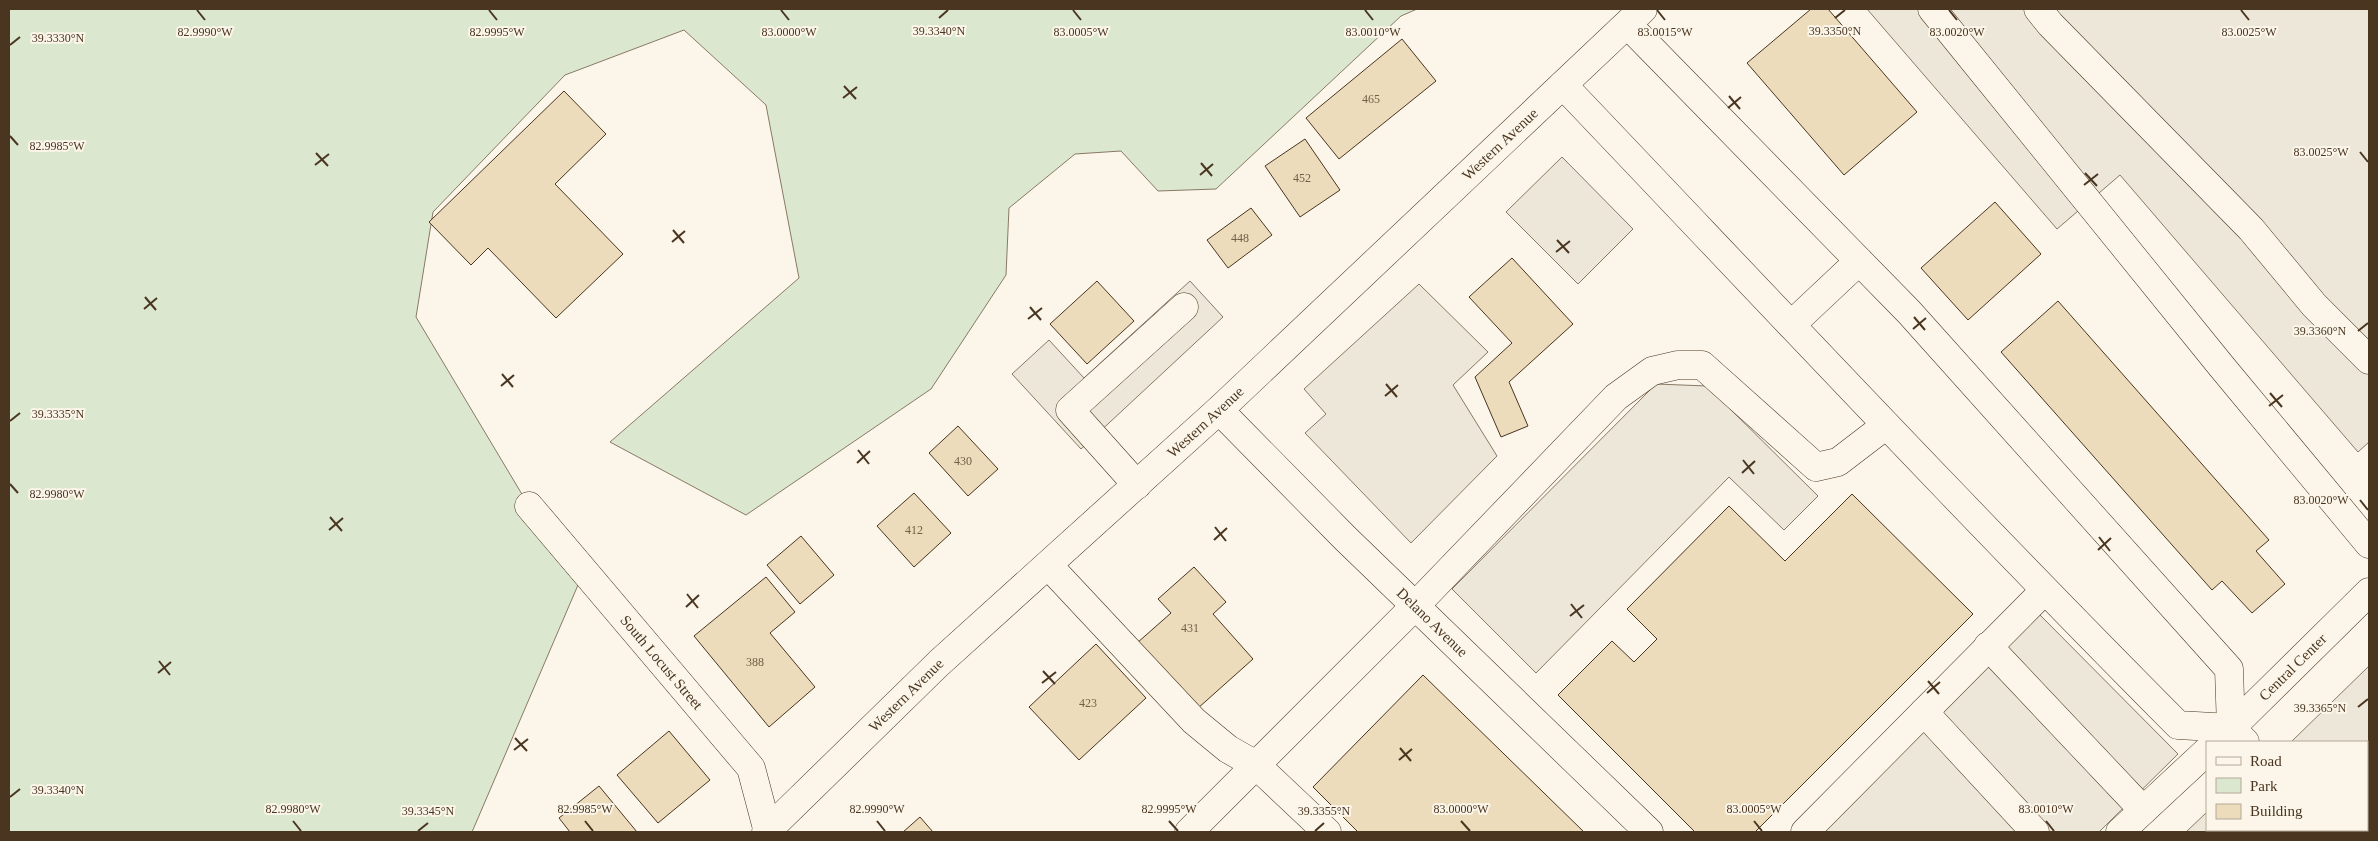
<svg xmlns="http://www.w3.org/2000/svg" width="2378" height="841" font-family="'Times New Roman',serif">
  <rect width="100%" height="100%" fill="#fbf6e9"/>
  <path fill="#dce7d0" stroke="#887966" d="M9 9H1417L1401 16 1216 189 1158 191 1121 151 1075 154 1009 208 1006 275 931 389 746 515 610 442 799 278 766 105 684 30 565 75 433 212 416 317 529 506 584 571 472 832H9Z"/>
  <path fill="#ede7d9" stroke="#887966" d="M1867 9H2369V442L2358 452 2120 175 2057 229Z
    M1562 157 1633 229 1578 284 1506 212Z
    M1190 281 1223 317 1081 449 1012 374 1049 340 1084 378Z
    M1419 284 1488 352 1453 385 1497 456 1411 543 1305 433 1326 414 1304 389Z
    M1656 384 1707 386 1818 496 1784 530 1729 477 1536 673 1452 589Z
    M2039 614 2178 754 2099 832H1820Z
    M2369 666V828L2367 826V742H2291Z
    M2207 812V830H2301L2304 832H2186Z"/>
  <path fill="#ecdcbc" stroke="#4a3520" d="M1811 9H1828L1917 112 1844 175 1747 63Z
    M1402 39 1436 81 1339 159 1306 118Z
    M564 91 606 134 555 184 623 254 556 318 488 248 471 265 429 222Z
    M1305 139 1340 190 1300 217 1265 166Z
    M1995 202 2041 254 1968 320 1921 268Z
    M1251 208 1272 235 1228 268 1207 240Z
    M1512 258 1573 324 1509 382 1528 426 1501 437 1475 377 1512 343 1469 297Z
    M1097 281 1134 321 1087 364 1050 324Z
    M2058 301 2269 540 2256 551 2285 584 2252 613 2222 581 2212 590 2001 352Z
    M958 426 998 469 968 496 929 453Z
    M914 493 951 533 914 567 877 526Z
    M1852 494 1973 614 1755 832H1695L1558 695 1612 641 1634 662 1657 639 1627 609 1729 506 1785 561Z
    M801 536 834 575 800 604 767 565Z
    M1194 567 1226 602 1213 614 1253 659 1197 709 1137 643 1171 613 1158 599Z
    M766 577 795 612 770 633 815 687 769 727 694 636Z
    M1096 644 1146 698 1079 760 1029 707Z
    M1423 675 1584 832H1358L1313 787Z
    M669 731 710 780 658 823 617 775Z
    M599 786 637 832H570L559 818Z
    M920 817 933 832H903Z"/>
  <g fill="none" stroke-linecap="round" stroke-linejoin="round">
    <g stroke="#4a3520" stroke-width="29">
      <g id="minor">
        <path d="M1932 9 2222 367 2369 544"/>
        <path d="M2038 9 2050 24 2251 229 2314 305 2369 360"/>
        <path d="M1628 25 1909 312 2229 669 2231 728"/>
        <path d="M1563 85C1767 299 1969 515 2178 725L2231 728 2245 742"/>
        <path d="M1791 325 1859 261"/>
        <path id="s1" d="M1219 410 1345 538 1649 832"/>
        <path d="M1137 485 1070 410 1184 307"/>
        <path id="s2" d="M529 506 751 768 768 832"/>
        <path d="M1048 565 1194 721 1228 749 1256 765 1327 832"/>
        <path d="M1988 646 2143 810"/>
        <path d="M1924 712 2035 832"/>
        <path id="s3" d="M2223 736 2369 592"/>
        <path d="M2332 830 2335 832"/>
        <path d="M1189 832 1415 606 1616 397 1652 371 1678 365H1702L1816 467 1838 462 1885 426"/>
        <path d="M1805 832 2044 591"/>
        <path d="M2120 832 2207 751"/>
      </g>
    </g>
    <g stroke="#4a3520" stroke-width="29">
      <g id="major">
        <path id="s4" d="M766 832 939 663 1219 410 1643 9"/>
      </g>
    </g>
    <use href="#minor" stroke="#fbf6e9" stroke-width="28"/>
    <use href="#major" stroke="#fbf6e9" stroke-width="28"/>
  </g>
  <path fill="none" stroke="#4a3520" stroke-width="2" d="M197 10 205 20M489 10 497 20M781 10 789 20M1073 10 1081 20M1365 10 1373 20M1657 10 1665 20M1949 10 1957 20M2241 10 2249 20M939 18 948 10M1835 18 1845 10M10 45 20 37M844 86 856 99M1729 96 1740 109M843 98 857 87M1728 108 1741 97M10 136 18 145M2360 152 2368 162M316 153 328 166M1201 163 1212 176M315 165 329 154M2085 173 2097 186M1200 175 1213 164M2084 185 2098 174M673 230 684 243M1557 240 1569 253M672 242 685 231M1556 252 1570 241M145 297 156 310M1030 307 1041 320M144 309 157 298M1914 317 1925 330M1028 319 1042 308M1913 329 1926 318M2358 331 2368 323M502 374 513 387M1386 384 1397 397M501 386 514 375M2270 393 2282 407M1385 396 1398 385M2269 406 2283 395M10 421 20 413M858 450 869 464M1743 460 1754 474M857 463 870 451M1742 473 1755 461M10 484 18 493M2360 500 2368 510M330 517 342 531M1215 527 1226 541M329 530 343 518M2099 537 2110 551M1214 540 1227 528M2098 550 2111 538M687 594 698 608M1571 604 1582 618M686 607 699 595M1570 616 1584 605M159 661 170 675M1043 671 1055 684M158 673 171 662M1928 681 1939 694M1042 683 1056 672M1927 693 1940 682M2358 707 2368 699M515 738 527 751M1400 748 1411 761M514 750 528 739M1399 760 1412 749M10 797 20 789M293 821 301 831M585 821 593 831M877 821 885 831M1169 821 1178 831M1461 821 1470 831M1754 821 1762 831M2046 821 2054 831M418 831 428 823M1315 831 1324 823"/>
  <g text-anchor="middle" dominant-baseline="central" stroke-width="4" stroke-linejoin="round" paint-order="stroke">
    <g font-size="12" fill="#725f47">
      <text x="1371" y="99">465</text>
      <text x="1302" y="178">452</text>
      <text x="1240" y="238">448</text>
      <text x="963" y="461">430</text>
      <text x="914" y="530">412</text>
      <text x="1190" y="628">431</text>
      <text x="755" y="662">388</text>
      <text x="1088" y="703">423</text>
    </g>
    <g font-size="15" fill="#4a3520" stroke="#fbf6e9">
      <text stroke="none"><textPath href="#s4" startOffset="1006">Western Avenue</textPath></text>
      <text stroke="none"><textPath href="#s4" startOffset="601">Western Avenue</textPath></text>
      <text stroke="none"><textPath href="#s1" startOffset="301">Delano Avenue</textPath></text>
      <text stroke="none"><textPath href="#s2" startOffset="205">South Locust Street</textPath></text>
      <text stroke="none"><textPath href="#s3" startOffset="98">Central Center</textPath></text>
      <text stroke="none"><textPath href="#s4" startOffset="196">Western Avenue</textPath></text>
    </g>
  </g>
  <g font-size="12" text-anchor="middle" fill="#4a3520" stroke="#fbf6e9" stroke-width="4" stroke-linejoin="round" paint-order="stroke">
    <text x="939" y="35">39.3340°N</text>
    <text x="1835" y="35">39.3350°N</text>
    <text x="2249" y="36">83.0025°W</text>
    <text x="1665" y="36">83.0015°W</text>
    <text x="1957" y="36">83.0020°W</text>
    <text x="205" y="36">82.9990°W</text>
    <text x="497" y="36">82.9995°W</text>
    <text x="789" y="36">83.0000°W</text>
    <text x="1081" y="36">83.0005°W</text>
    <text x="1373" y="36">83.0010°W</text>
    <text x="58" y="42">39.3330°N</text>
    <text x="57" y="150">82.9985°W</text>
    <text x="2321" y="156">83.0025°W</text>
    <text x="2320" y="335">39.3360°N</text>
    <text x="58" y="418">39.3335°N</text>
    <text x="57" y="498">82.9980°W</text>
    <text x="2321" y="504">83.0020°W</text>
    <text x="2320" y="712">39.3365°N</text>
    <text x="58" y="794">39.3340°N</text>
    <text x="293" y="813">82.9980°W</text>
    <text x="585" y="813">82.9985°W</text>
    <text x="877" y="813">82.9990°W</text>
    <text x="1169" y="813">82.9995°W</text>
    <text x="1461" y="813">83.0000°W</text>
    <text x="1754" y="813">83.0005°W</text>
    <text x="2046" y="813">83.0010°W</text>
    <text x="428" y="815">39.3345°N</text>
    <text x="1324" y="815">39.3355°N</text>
  </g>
  <rect width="2378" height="841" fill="none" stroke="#4a3520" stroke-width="20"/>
  <rect x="2206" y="741" width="162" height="90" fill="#fbf6e9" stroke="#b4a999"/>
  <rect x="2216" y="757" width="25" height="8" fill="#fbf6e9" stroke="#b4a999"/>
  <text x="2250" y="766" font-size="15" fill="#4a3520">Road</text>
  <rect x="2216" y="778" width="25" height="15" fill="#dce7d0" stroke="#b4a999"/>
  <text x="2250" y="791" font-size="15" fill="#4a3520">Park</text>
  <rect x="2216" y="804" width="25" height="15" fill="#ecdcbc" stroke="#b4a999"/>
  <text x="2250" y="816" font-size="15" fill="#4a3520">Building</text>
</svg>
